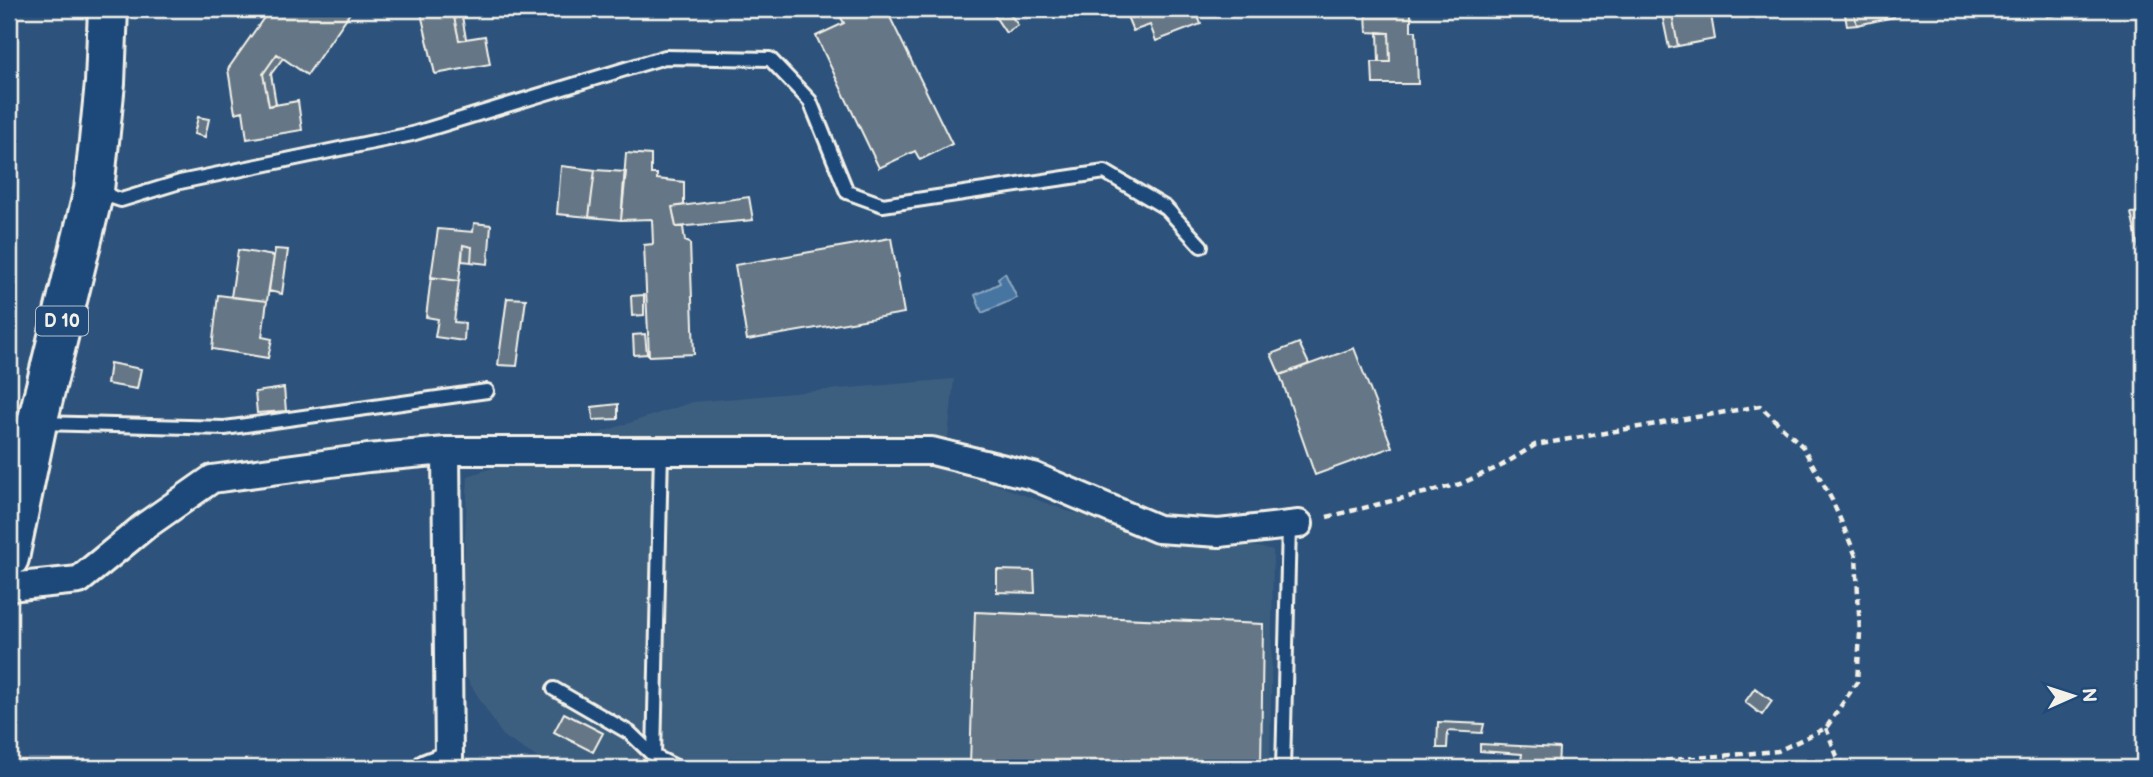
<svg xmlns="http://www.w3.org/2000/svg" width="2153" height="777" font-family="'Balsamiq Sans',sans-serif">
  <rect width="100%" height="100%" fill="#2d537c"/>
  <filter id="ink" filterUnits="userSpaceOnUse"><feTurbulence type="fractalNoise" baseFrequency=".0143" numOctaves="2"/><feDisplacementMap in="SourceGraphic" scale="14" xChannelSelector="R" yChannelSelector="G"/><feConvolveMatrix kernelMatrix="1 2 1 2 8 2 1 2 1" color-interpolation-filters="sRGB"/></filter>
  <g filter="url(#ink)">
    <path fill="#3e5e7f" d="M954 379 945 466 1070 512 1273 550 1270 768H554L503 736 459 666 468 476 693 402Z"/>
    <path fill="#4674a2" stroke="#8ca6be" stroke-width="2" d="M1005 273 1017 298 982 313 975 295 1000 283 998 278Z"/>
    <path fill="#657786" stroke="#f4f1e8" stroke-width="2" d="M270 9 352 10 307 75 277 54 263 74 269 106 298 101 302 130 247 139 243 111 235 113 228 69Z
      M420 9H493L454 17 459 40 485 36 490 64 435 74Z
      M547 9H586L548 15Z
      M836 9H858L861 14 873 9H886L952 144 920 160 915 151 879 168 816 36 844 23Z
      M990 9H1006L1018 25 1006 33Z
      M1132 9H1195L1201 24 1156 41 1150 25 1133 31 1126 14Z
      M1661 9H1671L1678 46 1669 48Z
      M1671 9H1710L1715 39 1678 46Z
      M1844 9H1853L1857 25 1847 26Z
      M1853 9H1892L1894 17 1857 25Z
      M2045 9H2084L2047 17Z
      M1411 12V31H1416L1418 84H1373L1372 62H1390L1389 33 1367 32 1366 13Z
      M462 16 466 39 459 40 454 17Z
      M1378 32 1389 33 1390 62H1379Z
      M277 54 283 58 271 74 276 104 269 106 263 74Z
      M198 117 209 119 205 137 194 134Z
      M626 153 651 155V174H657V179L684 182V205L672 207 676 227H683L685 241 690 243 694 354 649 356 644 245 653 244 652 219 621 220Z
      M561 166 595 170 589 217 557 214Z
      M595 170 626 172 621 220 589 217Z
      M749 197 753 220 676 227 672 207Z
      M2144 212V250H2139L2131 213Z
      M474 223 491 225 488 264 471 262 472 247 463 245 459 281 431 277 438 229 473 232Z
      M891 238 904 313 747 340 735 265Z
      M463 245 472 247 471 262 462 261Z
      M275 249 288 250 282 294 269 291Z
      M238 250 274 256 267 301 231 297Z
      M431 277 459 281 454 322 465 323 464 341 435 337 438 319 426 317Z
      M218 295 267 301 262 337 272 339 268 358 212 349Z
      M644 295V315L632 316 631 296Z
      M507 298 526 299 517 366 498 365Z
      M645 334 647 354 634 355 633 335Z
      M1299 343 1309 364 1280 375 1271 354Z
      M1354 348 1392 447 1315 475 1280 375Z
      M110 363 141 369 137 389 107 384Z
      M284 388 286 411 257 413 255 392Z
      M618 404V419L593 420 592 407Z
      M997 570 1034 571 1035 593 997 592Z
      M975 612 1263 624 1261 768 970 764Z
      M1755 688 1772 701 1762 715 1745 702Z
      M564 713 603 733 593 752 554 732Z
      M1438 722 1484 724 1482 733 1448 731 1447 748H1437Z
      M1480 744 1559 748 1558 768H1520L1522 754 1480 751Z
      M970 764 1107 768H969Z"/>
    <g fill="none" stroke-linecap="round" stroke-linejoin="round">
      <g stroke="#f4f1e8" stroke-width="18">
        <path id="lane" d="M97 192 121 200 180 182 412 134 665 57 770 59 810 101 847 192 883 205 1105 172 1166 208 1201 246
          M40 423 225 428 487 391
          M661 451 654 756 678 768
          M554 689 630 733 654 756
          M1283 768 1289 525"/>
      </g>
      <g stroke="#f4f1e8" stroke-width="32">
        <path id="street" d="M9 587 79 580 145 526 212 479 368 458 446 451H932L1033 476 1158 529 1219 533 1299 524
          M426 768 449 759 446 451"/>
      </g>
      <g stroke="#f4f1e8" stroke-width="44">
        <path id="primary" d="M9 558 37 423 94 190 105 83 108 9"/>
      </g>
      <path stroke="#f4f1e8" stroke-width="4.5" stroke-dasharray="7 5" stroke-linecap="butt" d="M1327 517 1460 484 1501 466 1535 445 1760 406 1803 447 1832 500 1856 556 1860 633 1857 682 1826 728 1778 751 1647 762 1627 768
        M1826 728 1837 756 1847 768"/>
      <use href="#lane" stroke="#1f4a7a" stroke-width="12"/>
      <use href="#street" stroke="#1f4a7a" stroke-width="26"/>
      <use href="#primary" stroke="#1f4a7a" stroke-width="38"/>
    </g>
  </g>
  <g text-anchor="middle" dominant-baseline="central" stroke-width="5" stroke-linejoin="round" paint-order="stroke">
    <rect fill="#1f4a7a" stroke="#b4bfc7" stroke-width="2" x="36" y="306.5" width="52" height="29" rx="5"/>
    <g font-size="18" font-weight="bold" fill="#f4f1e8">
      <text x="62" y="321">D 10</text>
    </g>
  </g>
  <rect width="2153" height="777" fill="none" stroke="#1f4a7a" stroke-width="35"/>
  <rect x="18" y="18" width="2118" height="742" fill="none" stroke="#f4f1e8" stroke-width="2.5" filter="url(#ink)"/>
  <g transform="translate(2073 696) rotate(87)" stroke="#1f4a7a" stroke-width="5" paint-order="stroke">
  <path d="M0-5L12 26L0 18L-12 26Z" fill="#f4f1e8"/>
  <text y="-10" font-size="19" font-weight="bold" text-anchor="middle" fill="#f4f1e8">N</text>
  </g>
</svg>
